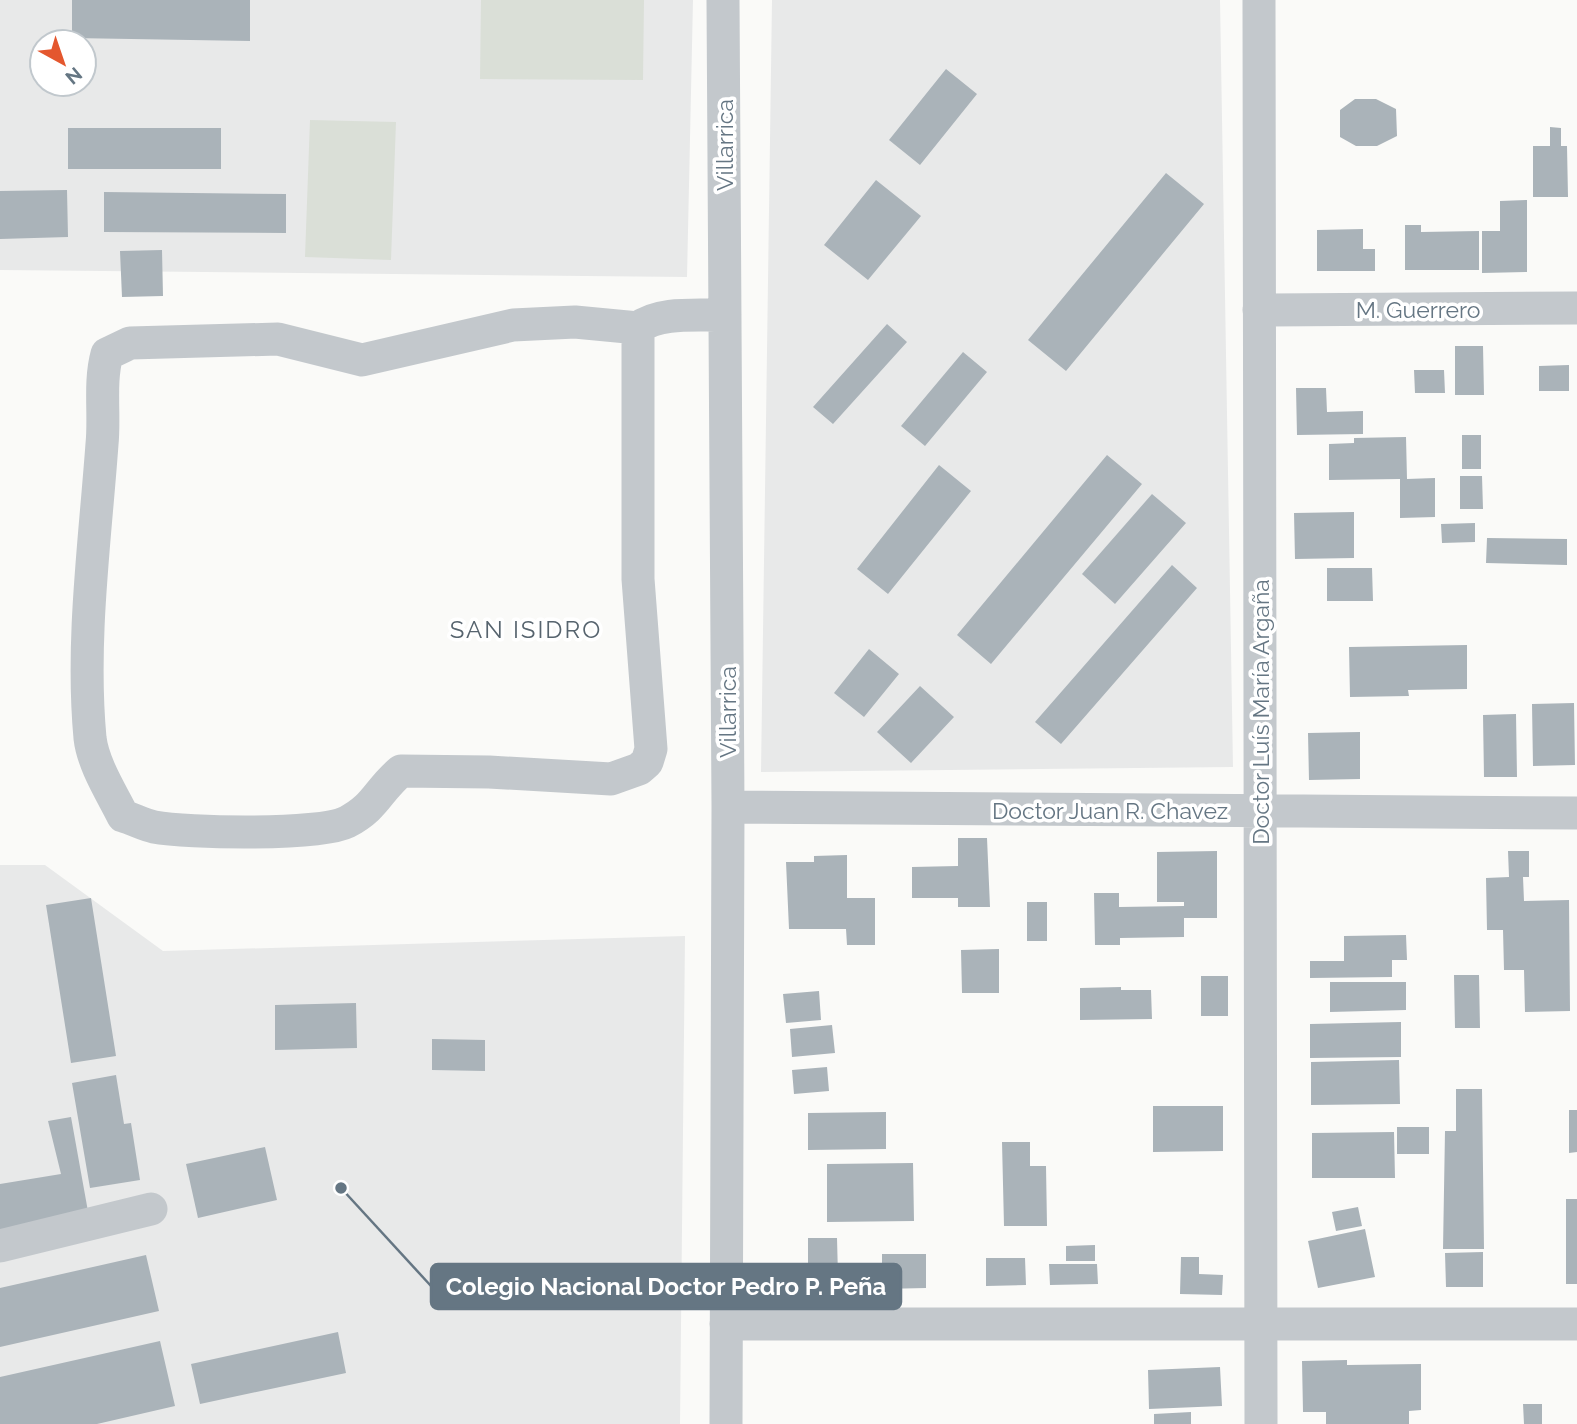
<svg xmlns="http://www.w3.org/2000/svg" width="1577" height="1424" font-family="Raleway,sans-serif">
  <rect width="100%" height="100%" fill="#fafaf8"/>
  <path fill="#e8e9e9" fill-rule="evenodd" d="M0 0H693L687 277 0 270ZM42 42H84V84H42Z
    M772 0H1220L1233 767 761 772Z
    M0 865H45L163 951 685 936 680 1424H0Z"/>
  <path fill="#dadfd7" d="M481 0H644L643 80 480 79Z
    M310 120 396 122 391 260 305 257Z"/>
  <path fill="#aab3b9" d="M72 0H250V41L72 38Z
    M946 69 977 94 920 165 889 140Z
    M1355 99H1376L1396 109 1397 136 1377 146H1356L1340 137V110Z
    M1550 127 1561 128V146H1567L1568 197H1533V146H1550Z
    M68 128H221V169H68Z
    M1166 173 1204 204 1066 371 1028 340Z
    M876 180 921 216 868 280 824 245Z
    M67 190 68 237 0 239V191Z
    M104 192 286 194V233L104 232Z
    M1527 200V272L1482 273V231H1500V201Z
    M1405 225H1421V232L1479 231V270H1405Z
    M1363 229V249H1375V271H1317V230Z
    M162 250 163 296 122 297 120 251Z
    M887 324 907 342 833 424 813 407Z
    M1455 346H1483L1484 395H1455Z
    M963 352 987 372 925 446 901 426Z
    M1569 365V391H1539V366Z
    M1414 370H1444L1445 393H1415Z
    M1296 388H1326L1327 412 1363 411V434L1297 435Z
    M1462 435H1481V469H1462Z
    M1406 437 1407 479 1435 478V517L1400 518V479L1329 480V444L1354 443V438Z
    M1107 455 1142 484 991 664 957 635Z
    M939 465 971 491 888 594 857 569Z
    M1460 476H1482L1483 509H1460Z
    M1152 494 1186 523 1115 604 1082 574Z
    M1354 512V558L1295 559 1294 513Z
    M1475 523V542L1442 543 1441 524Z
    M1487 538 1567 539V565L1486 563Z
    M1172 565 1197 588 1061 744 1035 722Z
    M1327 568H1372L1373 601H1327Z
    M1467 645V689L1408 690 1409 696 1350 697 1349 647Z
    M869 649 899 674 864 717 834 693Z
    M920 686 954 717 911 763 877 732Z
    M1574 703 1575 765 1533 766 1532 704Z
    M1516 714 1517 777H1484L1483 715Z
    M1360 732V779L1309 780 1308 733Z
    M958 838H987L990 907H958V898H912V867L958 866Z
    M1217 851V918H1184V937L1120 938V945H1095L1094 893H1119V907L1184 906V902H1157V852Z
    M1508 851H1529V877H1523L1524 901 1569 900 1570 1011 1525 1012 1524 970H1504L1503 930H1487L1486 878 1509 877Z
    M847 855V898H875V945H847L846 929H789L786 862H814V856Z
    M91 898 116 1056 71 1063 46 905Z
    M1027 902H1047V941H1027Z
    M1406 935 1407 960H1392V977L1310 978V961H1344V936Z
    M999 949V993H962L961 950Z
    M1454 975H1479L1480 1028H1455Z
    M1201 976H1228V1016H1201Z
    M1330 982H1406V1010L1330 1012Z
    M1121 987V990H1151L1152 1019 1080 1020V988Z
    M819 991 821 1020 786 1023 783 994Z
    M356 1003 357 1048 275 1050V1005Z
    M1401 1022V1057L1310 1058V1024Z
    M832 1025 835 1053 792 1057 790 1029Z
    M432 1039 485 1040V1071L432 1070Z
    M1399 1060 1400 1104 1311 1105V1062Z
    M827 1067 829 1091 794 1094 792 1070Z
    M116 1075 124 1124 131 1123 140 1180 90 1188 72 1083Z
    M1456 1089H1482L1484 1249H1443L1445 1131H1456Z
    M1153 1106H1223V1151L1153 1152Z
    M1569 1110H1577V1152L1569 1153Z
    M886 1112V1149L808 1150V1113Z
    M71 1117 89 1217 0 1232V1184L61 1174 48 1121Z
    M1397 1127H1429V1154H1397Z
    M1394 1132 1395 1178H1312V1133Z
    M1002 1142H1030V1166H1046L1047 1226H1004Z
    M265 1147 277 1200 198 1218 186 1164Z
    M913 1163 914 1221 827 1222V1164Z
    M1566 1199H1577V1284H1566Z
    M1358 1207 1362 1226 1336 1231 1332 1212Z
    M1365 1229 1375 1277 1318 1288 1308 1241Z
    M808 1238H837L838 1276H808Z
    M1095 1245V1261H1066V1246Z
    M1483 1252V1287H1446L1445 1253Z
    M882 1254H926V1288L882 1289Z
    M146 1255 159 1311 0 1347V1288Z
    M1181 1257H1199V1274L1223 1275 1222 1295 1180 1294Z
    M986 1258H1025L1026 1285 986 1286Z
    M1049 1264H1097L1098 1284 1050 1285Z
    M338 1332 346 1373 200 1404 191 1364Z
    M160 1341 175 1406 97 1424H0V1377Z
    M1347 1360V1365L1421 1364V1410L1409 1411V1424H1326V1412H1303L1302 1361Z
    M1220 1367 1222 1406 1149 1409 1148 1370Z
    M1523 1404H1542V1424H1524Z
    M1191 1412V1424H1154V1414Z"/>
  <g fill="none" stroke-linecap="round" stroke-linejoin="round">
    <path stroke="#c3c8cc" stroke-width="33" d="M723 0 728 807 726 1424
      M1259 0 1261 1424
      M1259 310 1577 308
      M638 328 575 322 513 325 362 360 278 339 130 343 107 354C99 383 105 415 102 444 95 541 81 641 90 738 93 764 111 792 123 816 133 819 144 825 154 827 187 833 319 836 347 822 377 806 377 791 401 771L489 772 611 779 639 769 647 762 651 749 638 579V328C660 311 698 316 725 315
      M728 807 1577 813
      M0 1246 151 1209
      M726 1324H1577"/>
  </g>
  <g text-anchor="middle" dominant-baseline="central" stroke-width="7" stroke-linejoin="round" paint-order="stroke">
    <g font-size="23" fill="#657683" stroke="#fff">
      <text transform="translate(724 145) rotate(-90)">Villarrica</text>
      <text x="1418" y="309">M. Guerrero</text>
      <text transform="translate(727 712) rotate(-90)">Villarrica</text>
      <text transform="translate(1260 712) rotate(-90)">Doctor Luís María Argaña</text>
      <text x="1110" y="810">Doctor Juan R. Chavez</text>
    </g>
    <g font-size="24" letter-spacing="2" fill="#57646e" stroke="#fff">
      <text x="526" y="629">SAN ISIDRO</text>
    </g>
  </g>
  <path fill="none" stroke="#657683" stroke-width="2.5" d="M341 1188L431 1286"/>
  <circle fill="#657683" stroke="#fff" stroke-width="2.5" cx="341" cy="1188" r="7"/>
  <rect fill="#657683" stroke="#657683" stroke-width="2.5" x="431" y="1264" width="470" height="45" rx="7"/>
  <g font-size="24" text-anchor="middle" font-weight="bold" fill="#fff">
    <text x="666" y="1295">Colegio Nacional Doctor Pedro P. Peña</text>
  </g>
  <g transform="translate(63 63) rotate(140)"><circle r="33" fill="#ffffff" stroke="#c1c8cd" stroke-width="2"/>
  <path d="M0-5L12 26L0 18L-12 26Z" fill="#e4572e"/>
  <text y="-10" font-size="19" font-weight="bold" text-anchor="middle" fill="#657683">N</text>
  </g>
</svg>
